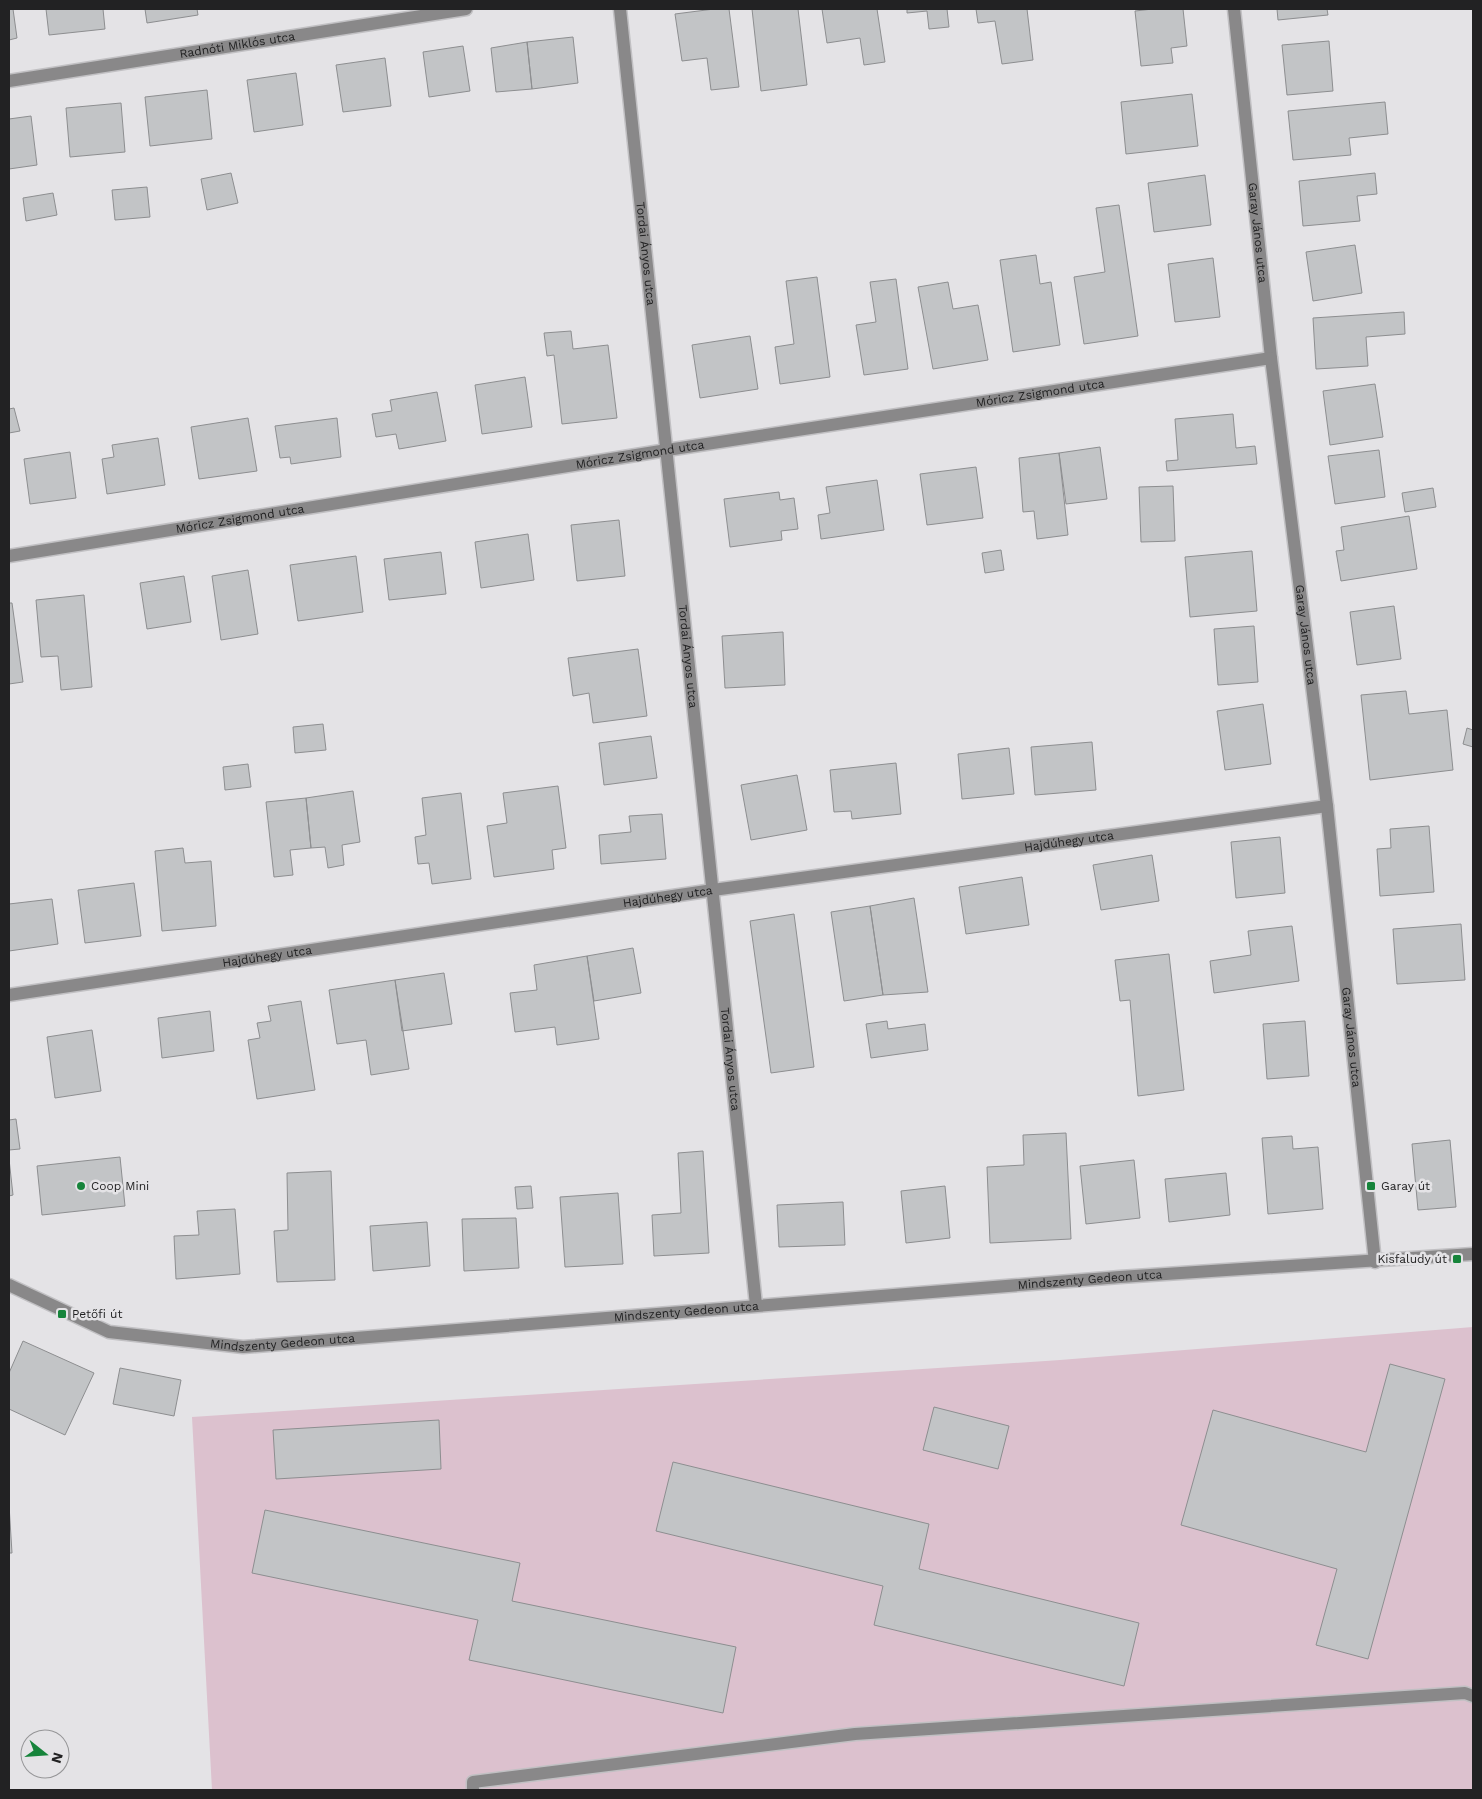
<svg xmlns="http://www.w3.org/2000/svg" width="1482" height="1799" font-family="'Work Sans',sans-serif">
  <rect width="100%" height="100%" fill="#e4e3e6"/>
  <path fill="#dcc1ce" d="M1473 1327V1790H212L192 1417 1060 1360Z"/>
  <path fill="#c2c4c6" stroke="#8d8e90" d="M9 9H13L17 38 9 40Z
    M46 9H103L105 29 49 35Z
    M135 9H197L198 15 147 23 145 9Z
    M714 9H729L739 87 711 90 707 58 682 61 675 14Z
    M752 9H798L807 85 761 91Z
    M822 9H877L885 62 864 65 860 38 827 43Z
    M907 9H947L949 27 929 29 927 11 907 13Z
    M976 9H1027L1033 60 1002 64 995 21 978 23Z
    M1153 9H1183L1187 46 1171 48 1173 63 1141 66 1135 11Z
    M1277 9H1327L1328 15 1278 20Z
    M573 37 578 83 532 89 527 42Z
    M1329 41 1333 91 1287 95 1282 45Z
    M527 42 532 89 496 92 491 48Z
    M463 46 470 91 429 97 423 52Z
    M385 58 391 106 343 112 336 65Z
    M296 73 303 125 254 132 247 80Z
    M207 90 212 139 150 146 145 97Z
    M1192 94 1198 146 1126 154 1121 102Z
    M1385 102 1388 134 1349 138 1351 155 1293 160 1288 111Z
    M121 103 125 152 70 157 66 108Z
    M31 116 37 165 9 169V119Z
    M231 173 238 203 207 210 201 179Z
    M1375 173 1377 194 1357 196 1360 221 1303 226 1299 181Z
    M1205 175 1211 225 1154 232 1148 183Z
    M147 187 150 217 115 220 112 190Z
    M53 193 57 215 26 221 23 198Z
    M1119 205 1138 336 1084 344 1074 277 1105 272 1096 208Z
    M1355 245 1362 293 1313 301 1306 252Z
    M1036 255 1040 284 1051 282 1060 345 1013 352 1000 260Z
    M1213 258 1220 317 1175 322 1168 264Z
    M817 277 830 377 780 384 775 347 794 344 786 281Z
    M896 279 908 369 864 375 856 325 876 322 870 282Z
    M948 282 953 309 978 305 988 360 933 369 918 287Z
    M1404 312 1405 334 1366 337 1368 366 1316 369 1313 318Z
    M571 331 573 349 608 345 617 418 562 424 554 355 547 356 544 333Z
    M750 336 758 389 700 398 692 345Z
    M525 377 532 427 482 434 475 385Z
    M1375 384 1383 437 1330 445 1323 391Z
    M437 392 446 441 399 449 396 434 376 437 372 414 392 411 390 400Z
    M14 408 20 431 9 433V409Z
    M1233 414 1236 448 1255 446 1257 464 1167 471 1166 461 1178 460 1175 419Z
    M248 418 257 471 199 479 191 427Z
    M337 418 341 457 291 464 290 457 280 458 275 426Z
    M158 438 165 485 107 494 102 459 114 457 112 445Z
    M1100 447 1107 499 1066 504 1059 453Z
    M1379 450 1385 497 1335 504 1328 456Z
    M70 452 76 498 30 504 24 459Z
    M1059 453 1068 535 1037 539 1034 511 1023 512 1019 458Z
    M976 467 983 518 927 525 920 474Z
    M877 480 884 530 821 539 818 515 830 513 826 487Z
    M1173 486 1175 541 1141 542 1139 487Z
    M1433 488 1436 507 1405 512 1402 493Z
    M779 492 780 500 794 498 798 529 781 531 782 540 730 547 724 499Z
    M1409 516 1417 569 1341 581 1336 551 1344 550 1341 527Z
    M619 520 625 576 577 581 571 525Z
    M528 534 534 580 481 588 475 542Z
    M1001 550 1004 570 985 573 982 553Z
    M1252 551 1257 611 1190 617 1185 557Z
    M441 552 446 594 389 600 384 559Z
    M356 556 363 612 298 621 290 565Z
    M248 570 258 634 221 640 212 576Z
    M184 576 191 622 147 629 140 583Z
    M84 595 92 687 61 690 58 656 41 657 36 600Z
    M9 603H12L23 682 9 684Z
    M1394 606 1401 659 1357 665 1350 612Z
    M1254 626 1258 682 1218 685 1214 629Z
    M783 632 785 685 725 688 722 636Z
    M638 649 647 716 593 723 589 693 573 696 568 658Z
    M1406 691 1409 714 1447 710 1453 770 1370 780 1361 695Z
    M1263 704 1271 764 1225 770 1217 711Z
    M323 724 326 750 295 753 293 727Z
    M1467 728 1473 730V747L1463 744Z
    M651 736 657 778 604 785 599 743Z
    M1092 742 1096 790 1035 795 1031 747Z
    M1009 748 1014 794 962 799 958 754Z
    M896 763 901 814 852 819 851 811 834 812 830 770Z
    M248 764 251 787 225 790 223 767Z
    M797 775 807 830 751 840 741 785Z
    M558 786 566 848 552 850 554 869 494 877 487 826 507 823 503 793Z
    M353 791 360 842 342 845 344 865 328 868 325 847 311 848 306 798Z
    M461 793 471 879 432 884 429 863 418 864 415 837 426 835 422 798Z
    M306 798 311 848 290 850 293 875 274 877 266 802Z
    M662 814 666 859 601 864 599 835 631 832 629 816Z
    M1429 826 1434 892 1380 896 1377 849 1391 848 1390 829Z
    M1280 837 1285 893 1236 898 1231 842Z
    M183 848 185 863 211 861 216 926 162 931 155 851Z
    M1152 855 1159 901 1101 910 1093 865Z
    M1022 877 1029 925 966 934 959 887Z
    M134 883 141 936 85 943 78 890Z
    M914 898 928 992 883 995 870 906Z
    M52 899 58 944 9 951V904Z
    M870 906 883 995 844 1001 831 912Z
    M794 914 814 1067 771 1073 750 921Z
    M1461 924 1465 980 1397 984 1393 929Z
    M1292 926 1299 981 1214 993 1210 961 1251 955 1248 931Z
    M633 948 641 993 594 1001 587 956Z
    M1169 954 1184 1090 1138 1096 1130 1000 1120 1001 1115 960Z
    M587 956 599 1039 557 1045 555 1027 515 1032 510 993 537 990 534 965Z
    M444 973 452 1024 402 1031 395 980Z
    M395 980 409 1069 371 1075 366 1040 337 1044 329 990Z
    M301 1001 315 1090 257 1099 248 1040 260 1038 257 1023 271 1021 268 1006Z
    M210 1011 214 1051 162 1058 158 1018Z
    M887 1021 888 1029 925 1024 928 1050 871 1058 866 1024Z
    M1305 1021 1309 1076 1267 1079 1263 1024Z
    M92 1030 101 1091 55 1098 47 1037Z
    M16 1119 20 1149 9 1150V1120Z
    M1066 1133 1071 1239 990 1243 987 1167 1024 1165 1023 1135Z
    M1292 1136 1293 1149 1318 1147 1323 1209 1268 1214 1262 1138Z
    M1450 1140 1456 1207 1418 1210 1412 1144Z
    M703 1151 709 1253 654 1256 652 1215 681 1213 678 1153Z
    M120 1157 125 1206 42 1215 37 1166Z
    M9 1159 13 1195 9 1196Z
    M1134 1160 1140 1218 1086 1224 1080 1166Z
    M331 1171 335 1280 277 1282 274 1231 288 1230 287 1173Z
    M1226 1173 1230 1215 1169 1222 1165 1179Z
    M531 1186 533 1208 517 1209 515 1187Z
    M945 1186 950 1238 906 1243 901 1191Z
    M618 1193 623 1264 565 1267 560 1197Z
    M843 1202 845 1245 779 1247 777 1205Z
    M235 1209 240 1274 176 1279 174 1236 199 1235 197 1211Z
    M516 1218 519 1268 464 1271 462 1219Z
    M427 1222 430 1266 373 1271 370 1226Z
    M23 1341 94 1373 65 1435 9 1409V1373Z
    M1390 1364 1445 1379 1368 1659 1316 1645 1337 1569 1181 1525 1213 1410 1366 1452Z
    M120 1368 181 1380 174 1416 113 1404Z
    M934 1407 1009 1426 998 1469 923 1450Z
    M439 1420 441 1469 276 1479 273 1430Z
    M673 1462 929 1524 919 1569 1139 1623 1124 1686 874 1625 883 1586 656 1531Z
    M9 1505 12 1553H9Z
    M265 1510 520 1563 512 1601 736 1647 723 1713 469 1660 478 1620 252 1573Z"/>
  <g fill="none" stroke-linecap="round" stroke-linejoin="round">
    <g stroke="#c1c0c3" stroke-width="15">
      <g id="minor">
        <path id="s1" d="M620 9 756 1305"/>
        <path id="s2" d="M1234 9 1271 358 1327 806 1375 1262"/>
        <path id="s3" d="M9 81 466 9"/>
        <path id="s4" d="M9 556 667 450 1271 358"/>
        <path id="s5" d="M9 995 713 890 1327 806"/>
        <path id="s6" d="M9 1285 109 1332 243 1347 1120 1277 1473 1254"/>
        <path d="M473 1790V1782L855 1734 1465 1693 1473 1696"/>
      </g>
    </g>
    <use href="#minor" stroke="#898889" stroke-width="12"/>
  </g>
  <g fill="#16843b" stroke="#e4e3e6" stroke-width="2">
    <circle cx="81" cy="1186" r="5"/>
    <rect x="1366" y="1181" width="10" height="10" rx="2.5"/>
    <rect x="1452" y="1254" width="10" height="10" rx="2.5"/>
    <rect x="57" y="1309" width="10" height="10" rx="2.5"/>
  </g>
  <g text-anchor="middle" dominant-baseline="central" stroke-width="5" stroke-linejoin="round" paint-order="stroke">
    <g font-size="12" fill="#222223" stroke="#e4e3e6">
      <text stroke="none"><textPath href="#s3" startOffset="231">Radnóti Miklós utca</textPath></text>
      <text stroke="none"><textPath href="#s2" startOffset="225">Garay János utca</textPath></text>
      <text stroke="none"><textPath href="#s1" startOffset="246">Tordai Ányos utca</textPath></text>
      <text stroke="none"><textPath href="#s4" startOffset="1044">Móricz Zsigmond utca</textPath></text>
      <text stroke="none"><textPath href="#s4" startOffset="639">Móricz Zsigmond utca</textPath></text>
      <text stroke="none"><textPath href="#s4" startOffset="234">Móricz Zsigmond utca</textPath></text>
      <text stroke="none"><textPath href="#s2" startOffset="630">Garay János utca</textPath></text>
      <text stroke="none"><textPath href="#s1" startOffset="651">Tordai Ányos utca</textPath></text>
      <text stroke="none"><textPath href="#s5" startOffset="1071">Hajdúhegy utca</textPath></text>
      <text stroke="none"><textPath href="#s5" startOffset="666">Hajdúhegy utca</textPath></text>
      <text stroke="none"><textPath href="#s5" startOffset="261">Hajdúhegy utca</textPath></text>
      <text stroke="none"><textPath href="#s2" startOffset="1035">Garay János utca</textPath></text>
      <text stroke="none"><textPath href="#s1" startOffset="1056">Tordai Ányos utca</textPath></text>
      <text stroke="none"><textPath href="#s6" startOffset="1095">Mindszenty Gedeon utca</textPath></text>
      <text stroke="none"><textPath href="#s6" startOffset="690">Mindszenty Gedeon utca</textPath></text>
      <text stroke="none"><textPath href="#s6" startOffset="285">Mindszenty Gedeon utca</textPath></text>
    </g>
    <g font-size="12" fill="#222223" stroke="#e4e3e6" text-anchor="start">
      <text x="91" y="1186">Coop Mini</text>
      <text x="1381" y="1186">Garay út</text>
      <text x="1447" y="1259" text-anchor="end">Kisfaludy út</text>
      <text x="72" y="1314">Petőfi út</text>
    </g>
  </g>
  <rect width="1482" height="1799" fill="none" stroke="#222223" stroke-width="20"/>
  <g transform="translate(45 1754) rotate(107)"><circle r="24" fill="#e4e3e6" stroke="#969698"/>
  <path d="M0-4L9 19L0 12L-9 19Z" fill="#16843b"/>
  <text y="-8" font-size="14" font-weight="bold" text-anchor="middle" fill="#222223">N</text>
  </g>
</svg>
